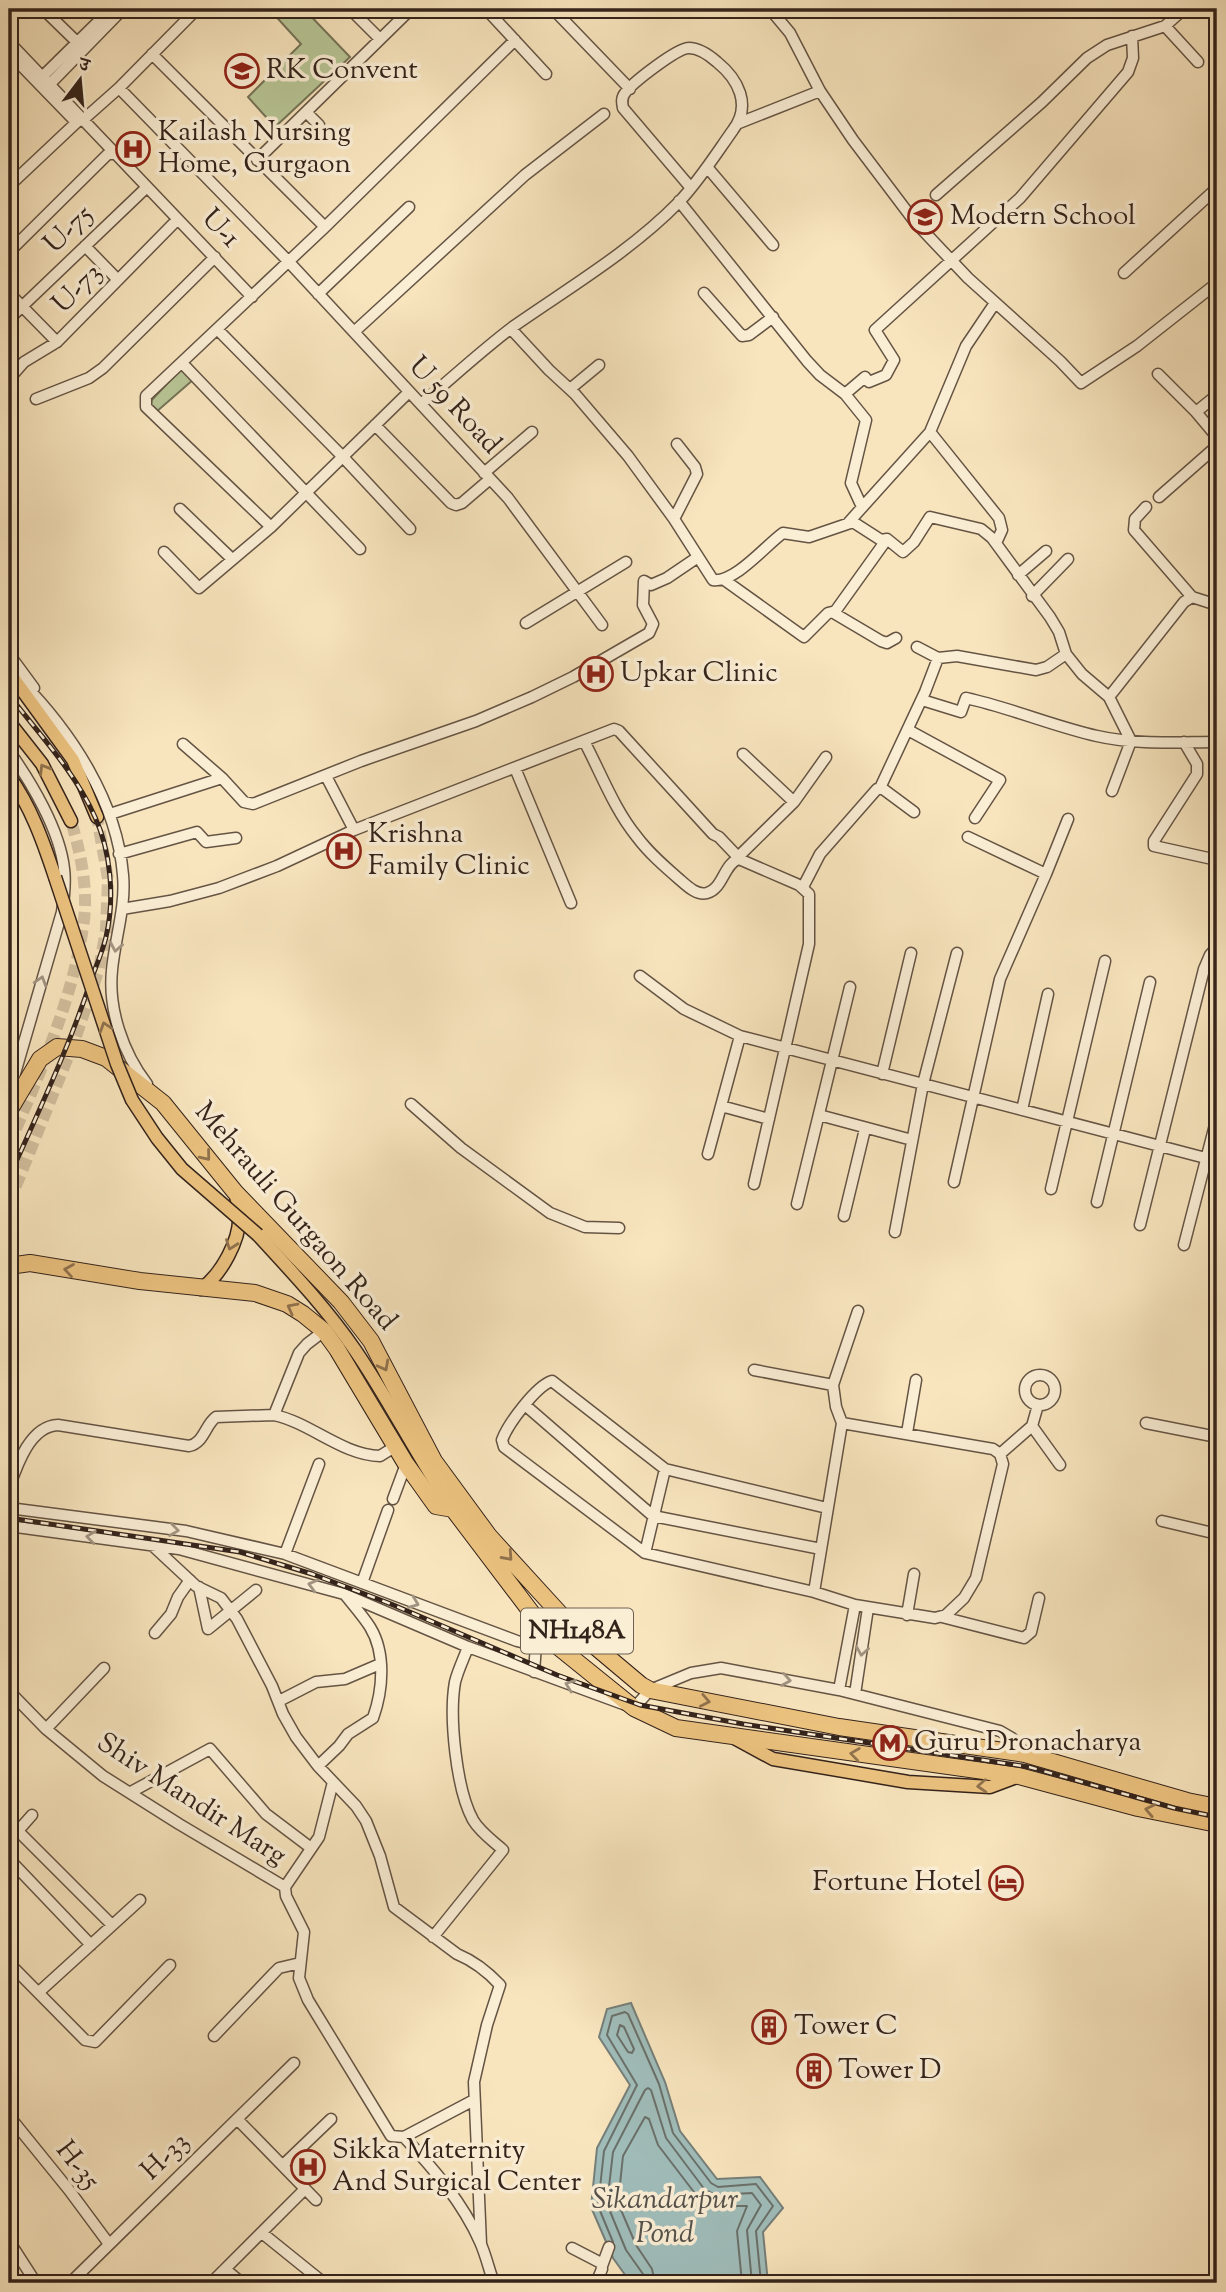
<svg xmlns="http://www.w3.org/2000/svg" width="1226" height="2292" font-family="'Sorts Mill Goudy','Noto Serif Devanagari',serif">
  <rect width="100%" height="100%" fill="#f8e5be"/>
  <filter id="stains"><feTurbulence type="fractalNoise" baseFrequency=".00286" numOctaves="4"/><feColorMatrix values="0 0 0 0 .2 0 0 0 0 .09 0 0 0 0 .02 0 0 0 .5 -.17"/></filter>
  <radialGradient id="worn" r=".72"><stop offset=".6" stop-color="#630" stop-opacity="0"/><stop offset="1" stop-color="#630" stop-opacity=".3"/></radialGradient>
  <path fill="#b8c696" stroke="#767458" stroke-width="2" d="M269 9H304L350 57 275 127 248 97 301 44Z
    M182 368 194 379 155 413 146 406Z"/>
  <path fill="#a0bdba" stroke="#757f7a" stroke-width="2" d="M631 2003 665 2082 680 2131 717 2179 760 2177 783 2208 763 2232 768 2283H631L613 2258 591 2207 597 2148 630 2085 599 2037 607 2009Z"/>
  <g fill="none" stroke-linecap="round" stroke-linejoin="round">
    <path stroke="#6a706a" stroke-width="2" d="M620 2025 624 2027 634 2049 632 2053 628 2052 617 2035Z
      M613 2242 598 2206 604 2151 637 2085 607 2035 612 2016 625 2012 628 2014 659 2084 673 2133 711 2183 718 2187 756 2184 773 2206 756 2231 761 2283
      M645 2283 643 2274 626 2250 607 2204 613 2152 645 2090 648 2088 651 2090 666 2138 705 2190 716 2195 752 2193 761 2205 747 2230 752 2283
      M655 2283 652 2269 636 2245 618 2203 623 2156 645 2117 649 2119 658 2145 700 2200 715 2206H747L737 2231 742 2283"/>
    <path stroke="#d1be9d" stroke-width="12" stroke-dasharray="12 6" stroke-linecap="butt" d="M9 1145C39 1075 72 1002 83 927 89 891 81 854 71 821
      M9 1203 74 1042 99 969 106 930 108 879 97 817"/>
    <g stroke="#655444" stroke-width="13">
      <path id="minor" d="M43 9 82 47
        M350 9 380 39
        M486 9 546 74
        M553 9 630 89
        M770 9 790 33 820 91 853 140 915 222 968 278 1060 361 1081 383 1137 346 1217 283
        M1165 26 1198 62
        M9 42 252 297
        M9 53 74 120
        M152 54 325 227
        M39 80 111 9
        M47 87 123 9
        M119 88 288 261 508 498 602 625
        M306 112 319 125
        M739 123 820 91
        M257 160 411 9
        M707 167 773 245
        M9 186 77 122 84 119 119 88 197 9
        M936 195 1042 102 1087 58 1107 45 1165 26 1184 9
        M679 201 807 361 820 375 845 394 866 420 851 483 862 507
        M85 246 118 280
        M9 252 108 154H116
        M1124 273 1217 188
        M9 293 57 342
        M704 293 742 336 749 335 773 317
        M318 294 409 207
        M9 319 147 187
        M511 329 549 370 575 394 628 456 674 519 713 580C735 583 766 545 783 533L809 537 853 522 881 540 887 539 903 552 914 542 930 517 981 529 992 538 1050 617 1059 632 1066 654 1082 674 1109 697
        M218 330 343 457 410 529
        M354 332 525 175 604 114
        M182 363 360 549
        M1158 374 1196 412
        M9 379 24 362 57 342 173 224
        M570 389 599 365
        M845 394 865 377 869 382 886 375 894 360 875 330 1020 198 1128 72 1133 58 1132 36
        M1217 395 1196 412 1217 437
        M36 399 89 378 103 368 215 257
        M421 404C452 378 482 350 514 326 570 287 631 251 679 202 699 181 716 154 733 130 752 105 738 79 717 62 709 55 699 48 689 48 677 48 632 83 625 93 621 98 622 103 623 108L691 188
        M375 425 451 503 456 505 462 503 490 479
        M930 432 999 518 1002 530 996 543
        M484 473 532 432
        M1159 497 1217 446
        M1146 507 1135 519 1134 530 1192 597 1217 605
        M180 509 232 559
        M674 519 697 474 695 467 677 444
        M849 522 930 432 966 346 995 303
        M271 527 146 407V396L325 227 515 40
        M164 552 199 588 271 527 409 392
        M1018 575 1046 551
        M723 579 804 637 828 613 832 612 881 641 887 643 896 638
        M1032 596 1068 559
        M834 613 887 539
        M526 623 626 562
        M917 647 938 658 957 656 1036 670 1047 667 1066 654
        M9 654 34 688
        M21 681C71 732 117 801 123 875 126 907 115 938 112 970 108 1009 123 1053 147 1084
        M922 700 961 712 966 698C1011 708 1053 726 1097 736 1136 745 1178 742 1217 742
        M908 730 1000 780 975 818
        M584 741C601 773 614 809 637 837 649 853 664 866 679 879 687 886 697 896 707 893 723 889 724 863 739 859L799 885 809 894V944L754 1184
        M1184 742 1197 764V774L1154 841V846L1217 860
        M183 744 222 778
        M9 751C31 782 60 830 64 869 66 883 64 898 62 912L9 1094
        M743 754 794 802
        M515 768 571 903
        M326 776 354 830
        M880 788 925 692 938 658
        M1112 791 1131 741 1109 697 1184 602 1192 597
        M110 814 222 778 244 802 253 804 361 761 476 721 532 697 573 677 649 633 653 624 643 605 644 581 651 585 667 578 698 557
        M119 854 197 832 206 842 236 838
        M736 859 794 802 826 757
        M1046 874 1068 819
        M803 887 820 854 877 789H883L914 812
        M122 909 170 901 219 888 277 866 354 830 614 729 619 731 713 834 719 837 738 857
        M640 976 684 1009 740 1036 1217 1161
        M882 1074 911 953
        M411 1104 461 1148 550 1213 585 1227 619 1228
        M721 1106 769 1119
        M1022 1110 1048 994
        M819 1115 912 1140
        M708 1154 740 1036
        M954 1182 1000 979 1046 874 968 837
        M1051 1189 1105 961
        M1097 1202 1150 982
        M797 1204 850 987
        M844 1216 865 1129
        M1140 1225 1204 969 1210 955 1217 947
        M895 1232 923 1084 957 953
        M1184 1245 1217 1117
        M754 1370 833 1385
        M1025 1390a15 15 0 1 1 30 0a15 15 0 1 1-30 0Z
        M525 1405 653 1516 821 1549
        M274 1415C311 1423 342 1455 380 1456L396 1446
        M1146 1423 1217 1437
        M1032 1426 1060 1465
        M907 1433 916 1380
        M1000 1454 1032 1426 1038 1405
        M9 1488C17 1465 30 1426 58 1425L189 1446C204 1443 205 1425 216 1417L274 1415 299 1353 307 1344 324 1331
        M393 1499 406 1464
        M9 1508 186 1531 285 1554 517 1641 537 1646 556 1645 572 1627
        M827 1508 665 1469 552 1381C536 1386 508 1424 502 1440L504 1447 645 1553 814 1592 855 1605 935 1618 946 1615 964 1598 976 1578 1003 1464 1000 1454 993 1449 842 1423
        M1162 1521 1217 1534
        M9 1526 179 1549 344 1594 468 1647 634 1708 650 1690 691 1673 721 1668 839 1690 1000 1731 1012 1738 1025 1754
        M153 1546 196 1586 221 1598 237 1619 272 1686 283 1714 296 1737 318 1766 356 1806 366 1821 380 1856 394 1907 457 1954C474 1961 487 1971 500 1985L487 2025 474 2082 481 2244
        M645 1553 665 1469
        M285 1554 319 1464
        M362 1583 388 1510
        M199 1587 208 1629 256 1590
        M814 1592 842 1423 836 1407 833 1385 858 1311
        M907 1615 914 1574
        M942 1617 1024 1638 1031 1632 1039 1598
        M155 1633 171 1614 178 1597 190 1580
        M534 1672 536 1645
        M839 1690 855 1605
        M9 1691 46 1729 103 1776 179 1824 285 1887
        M855 1694 868 1608
        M279 1701 316 1682 345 1679 380 1664
        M46 1729 104 1668
        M318 1766 339 1746 348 1734 373 1718C383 1690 386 1653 370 1627 363 1616 354 1606 346 1596
        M131 1792 210 1749 266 1814 311 1848
        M18 1831 112 1925
        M9 1841 32 1815
        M9 1859 91 1945
        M285 1887 286 1896 304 1932 299 1978 308 2000 391 2136 404 2137C433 2168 463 2203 480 2242 486 2255 489 2270 494 2283
        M285 1887 319 1837 333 1782
        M433 1937 503 1850C493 1841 480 1832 473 1820 456 1789 449 1716 455 1682 458 1670 464 1658 468 1647
        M9 1963 85 2040 95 2042 170 1965
        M39 1992 140 1900
        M214 2036 275 1972 279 1968 300 1963
        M9 2116 69 2190 109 2244
        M238 2120 316 2200
        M404 2137 474 2100
        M283 2165 331 2119
        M262 2233 324 2283
        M9 2241 36 2283
        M572 2248 601 2263 602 2269 596 2283
        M602 2266 609 2247
        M225 2269 242 2283
        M70 2283 294 2063
        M211 2283 305 2189"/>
    </g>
    <g stroke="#34231b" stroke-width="15">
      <path id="major" d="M9 672 73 760 97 817
        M9 722 42 764 71 821
        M9 776C31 807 43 841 55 877
        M258 1235C292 1272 326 1308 355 1350 390 1401 417 1457 453 1509
        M201 1289C221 1275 241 1239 239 1215 239 1207 237 1200 235 1192
        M736 1739 773 1759 908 1782 990 1787 1019 1776"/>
    </g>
    <g stroke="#34231b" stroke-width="18">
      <path id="highway" d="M9 1111 40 1059 57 1047 82 1049 106 1058 163 1103 235 1192 341 1302 371 1341 434 1461 489 1536 572 1627 641 1685 650 1690 839 1727 1025 1754 1187 1801 1217 1807
        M9 1266 30 1263 140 1281 255 1293 287 1304 303 1314 324 1331 337 1349 406 1464 436 1506 453 1509 556 1645 634 1708 676 1728 1019 1776 1138 1808 1217 1824"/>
    </g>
    <use href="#minor" stroke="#faeed5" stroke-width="10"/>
    <use href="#major" stroke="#ecc27f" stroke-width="12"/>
    <use href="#highway" stroke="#ecc27f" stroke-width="16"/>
    <g stroke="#34231b" stroke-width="5">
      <path id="rail" d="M9 695C39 734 75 772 95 817 111 852 115 899 106 937 103 950 97 964 92 977 70 1046 38 1112 9 1178
        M9 1518 240 1552 312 1574 391 1604 557 1675 640 1705 743 1724 1029 1767 1174 1808 1217 1817"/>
    </g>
    <use href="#rail" stroke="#faeed5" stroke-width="2.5" stroke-dasharray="8" stroke-linecap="butt"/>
    <g stroke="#34231b" stroke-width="15" stroke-linecap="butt">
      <path id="major-bridge" d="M55 877 117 1064 132 1100 157 1138 182 1169 258 1235"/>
    </g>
    <use href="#major-bridge" stroke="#ecc27f" stroke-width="12"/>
  </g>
  <defs><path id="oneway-chevron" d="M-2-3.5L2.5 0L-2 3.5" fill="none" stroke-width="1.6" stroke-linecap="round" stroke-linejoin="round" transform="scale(1.75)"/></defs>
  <g stroke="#90724d">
    <use href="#oneway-chevron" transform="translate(44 769) rotate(-121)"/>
    <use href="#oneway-chevron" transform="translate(105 1027) rotate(-108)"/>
    <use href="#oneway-chevron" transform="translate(206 1156) rotate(51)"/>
    <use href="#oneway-chevron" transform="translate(231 1245) rotate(110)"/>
    <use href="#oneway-chevron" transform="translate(69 1270) rotate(-171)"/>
    <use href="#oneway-chevron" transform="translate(292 1308) rotate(-152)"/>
    <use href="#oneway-chevron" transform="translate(384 1366) rotate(62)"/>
    <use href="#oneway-chevron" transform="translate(508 1556) rotate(48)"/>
    <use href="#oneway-chevron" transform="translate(705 1701) rotate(11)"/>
    <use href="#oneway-chevron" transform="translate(855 1754) rotate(-172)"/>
    <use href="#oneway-chevron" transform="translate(982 1786) rotate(177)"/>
    <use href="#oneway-chevron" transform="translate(1150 1810) rotate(-168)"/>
  </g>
  <g stroke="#a19381">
    <use href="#oneway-chevron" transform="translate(116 947) rotate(100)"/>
    <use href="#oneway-chevron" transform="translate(41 981) rotate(-73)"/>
    <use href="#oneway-chevron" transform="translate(174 1530) rotate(8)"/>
    <use href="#oneway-chevron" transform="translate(91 1537) rotate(-172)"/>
    <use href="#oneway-chevron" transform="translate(313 1585) rotate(-165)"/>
    <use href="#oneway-chevron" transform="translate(414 1603) rotate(21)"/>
    <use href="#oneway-chevron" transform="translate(862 1651) rotate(99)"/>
    <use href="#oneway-chevron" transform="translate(786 1680) rotate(10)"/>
    <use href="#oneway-chevron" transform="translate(570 1685) rotate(-160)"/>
  </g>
  <defs>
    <g id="school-ring" transform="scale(1.75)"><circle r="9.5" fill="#faeed5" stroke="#8f2418" stroke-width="1.5"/><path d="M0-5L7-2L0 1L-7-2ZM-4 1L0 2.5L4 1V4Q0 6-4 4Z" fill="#8f2418"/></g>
    <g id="hospital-ring" transform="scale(1.75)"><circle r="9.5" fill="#faeed5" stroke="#8f2418" stroke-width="1.5"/><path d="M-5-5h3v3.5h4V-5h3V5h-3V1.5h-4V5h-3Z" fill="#8f2418"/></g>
    <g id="metro-ring" transform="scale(1.75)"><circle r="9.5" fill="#faeed5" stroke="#8f2418" stroke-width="1.5"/><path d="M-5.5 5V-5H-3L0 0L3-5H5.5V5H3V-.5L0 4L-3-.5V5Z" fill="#8f2418"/></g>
    <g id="hotel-ring" transform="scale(1.75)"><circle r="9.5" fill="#faeed5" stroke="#8f2418" stroke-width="1.5"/><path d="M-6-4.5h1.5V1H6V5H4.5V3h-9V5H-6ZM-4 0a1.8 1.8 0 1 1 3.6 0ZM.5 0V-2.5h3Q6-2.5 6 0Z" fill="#8f2418"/></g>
    <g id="building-ring" transform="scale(1.75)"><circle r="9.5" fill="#faeed5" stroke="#8f2418" stroke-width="1.5"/><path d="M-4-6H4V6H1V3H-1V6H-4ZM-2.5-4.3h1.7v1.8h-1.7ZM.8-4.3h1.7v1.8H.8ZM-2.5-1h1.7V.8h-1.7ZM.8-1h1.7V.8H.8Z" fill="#8f2418"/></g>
  </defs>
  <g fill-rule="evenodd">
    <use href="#school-ring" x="242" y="71"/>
    <use href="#hospital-ring" x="133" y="149"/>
    <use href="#school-ring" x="925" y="217"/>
    <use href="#hospital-ring" x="596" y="674"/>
    <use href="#hospital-ring" x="344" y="851"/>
    <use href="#metro-ring" x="890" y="1743"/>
    <use href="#hotel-ring" x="1006" y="1883"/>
    <use href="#building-ring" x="769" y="2027"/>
    <use href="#building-ring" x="814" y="2071"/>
    <use href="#hospital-ring" x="308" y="2167"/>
  </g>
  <g text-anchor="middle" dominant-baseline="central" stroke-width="7" stroke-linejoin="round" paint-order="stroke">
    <rect fill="#faeed5" stroke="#6f6053" stroke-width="2" x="521" y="1608.5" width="112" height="45" rx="5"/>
    <g font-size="26" font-weight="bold" fill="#34231b">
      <text x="577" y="1631">NH148A</text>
    </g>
    <g font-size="28" fill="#34231b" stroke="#faeed5" text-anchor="start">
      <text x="266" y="71">RK Convent</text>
      <text x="158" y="133">Kailash Nursing<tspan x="158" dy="32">Home, Gurgaon</tspan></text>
      <text x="950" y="217">Modern School</text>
      <text x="620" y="674">Upkar Clinic</text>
      <text x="368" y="835">Krishna<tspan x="368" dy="32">Family Clinic</tspan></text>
      <text x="914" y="1743">Guru Dronacharya</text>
      <text x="982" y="1883" text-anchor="end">Fortune Hotel</text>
      <text x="794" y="2027">Tower C</text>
      <text x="838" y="2071">Tower D</text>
      <text x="332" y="2151">Sikka Maternity<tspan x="332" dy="32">And Surgical Center</tspan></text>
    </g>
    <g font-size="28" fill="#34231b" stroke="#faeed5">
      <text transform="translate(220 229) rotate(46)">U-1</text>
      <text transform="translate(69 230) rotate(-44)">U-75</text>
      <text transform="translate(78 289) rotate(-45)">U-73</text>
      <text transform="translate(454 406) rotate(47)">U 59 Road</text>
      <text transform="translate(295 1217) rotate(49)">Mehrauli Gurgaon Road</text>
      <text transform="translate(191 1800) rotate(33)">Shiv Mandir Marg</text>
      <text transform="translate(166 2157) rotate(-44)">H-33</text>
      <text transform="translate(77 2166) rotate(52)">H-35</text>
    </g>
    <g font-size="30" font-style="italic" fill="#54514b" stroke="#faeed5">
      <text x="665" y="2200">Sikandarpur<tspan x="665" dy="34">Pond</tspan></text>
    </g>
  </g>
  <rect width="1226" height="2292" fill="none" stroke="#f8e5be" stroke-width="35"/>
  <rect x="10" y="10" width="1205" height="2271" fill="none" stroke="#34231b" stroke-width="3.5"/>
  <rect x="18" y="18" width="1191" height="2257" fill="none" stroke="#34231b" stroke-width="2"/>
  <g transform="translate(80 80) rotate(16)" stroke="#faeed5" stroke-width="5" paint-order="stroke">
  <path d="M0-5L12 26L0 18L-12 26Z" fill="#34231b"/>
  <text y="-10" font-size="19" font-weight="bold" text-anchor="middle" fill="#34231b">उ</text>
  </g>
  <rect width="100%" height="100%" filter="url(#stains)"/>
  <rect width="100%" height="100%" fill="url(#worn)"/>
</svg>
